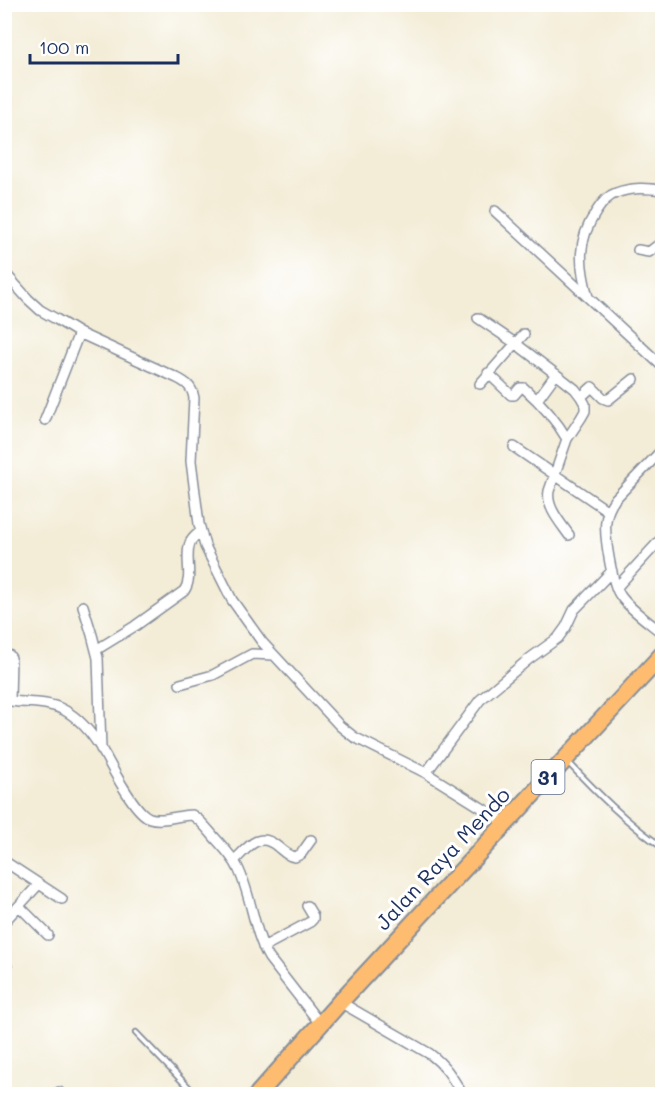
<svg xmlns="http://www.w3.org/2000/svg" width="667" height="1099" font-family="Mali,sans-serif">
  <rect width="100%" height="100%" fill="#fff"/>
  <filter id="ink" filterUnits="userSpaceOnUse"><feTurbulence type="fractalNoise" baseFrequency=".0167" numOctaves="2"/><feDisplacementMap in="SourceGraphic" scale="12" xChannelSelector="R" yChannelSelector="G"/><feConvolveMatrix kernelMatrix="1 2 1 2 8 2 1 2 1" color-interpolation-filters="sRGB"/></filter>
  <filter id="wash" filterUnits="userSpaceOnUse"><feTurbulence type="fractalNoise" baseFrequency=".008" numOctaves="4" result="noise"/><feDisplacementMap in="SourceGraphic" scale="24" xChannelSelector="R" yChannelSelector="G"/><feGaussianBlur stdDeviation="1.35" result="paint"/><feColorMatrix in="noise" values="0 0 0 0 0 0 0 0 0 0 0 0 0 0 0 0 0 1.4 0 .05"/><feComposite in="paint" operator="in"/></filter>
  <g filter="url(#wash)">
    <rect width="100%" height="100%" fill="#f3ecd6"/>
  </g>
  <g filter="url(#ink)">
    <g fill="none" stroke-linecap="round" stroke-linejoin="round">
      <g stroke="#878e9a" stroke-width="8">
        <path id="lane" d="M567 761C597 793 626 822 662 847
          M136 1033 195 1094"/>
      </g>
      <g stroke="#878e9a" stroke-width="12">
        <path id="street" d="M495 211 662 366
          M638 250 649 252 662 242
          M4 272 28 299 40 310 56 319 79 333 177 378C187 383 192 387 194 398L191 461 199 524 205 546 232 600 262 642 340 726 354 737 426 773 506 823
          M588 297C579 264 577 241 596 212 601 204 607 196 616 193 632 187 647 188 662 190
          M478 318 515 343 561 378 575 389 581 397 585 404V411L581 418 567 439 549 491C546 507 560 522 569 535
          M488 373 511 395H514L520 388H524C541 403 555 418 567 439
          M480 384 524 334
          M581 397 592 387 603 398 608 400 634 379
          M537 400 556 374
          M45 420 79 333
          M514 447 608 511
          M662 450 615 499C610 506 607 513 606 521 604 535 612 584 620 595 628 608 650 623 662 633
          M616 588 662 538
          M4 603 5 604
          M83 606 92 635 98 658 101 749
          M96 650 135 626 184 591C194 577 184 558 190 543 192 538 196 535 200 532
          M4 653 9 655 11 658 10 701
          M180 684 213 675 252 654 274 655
          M4 700C24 704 45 700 64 710 79 718 93 735 102 750 111 765 134 813 150 818 162 822 179 815 192 815 201 820 208 830 215 838 223 847 233 857 238 868 252 897 253 931 269 958L321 1025
          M426 773 480 700 529 659 558 638 566 627 574 610 612 571
          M4 861 62 899
          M234 861C248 847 259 830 278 847 284 852 288 856 295 857L301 854 311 840
          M20 907 48 935
          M4 922 39 884
          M263 947 310 922 313 919V916L307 906
          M4 965 7 967
          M340 1002 430 1054C446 1066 452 1077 462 1094
          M59 1092 61 1094"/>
      </g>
      <g stroke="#878e9a" stroke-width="20">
        <path id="highway" d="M258 1094 340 1002 662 655"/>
      </g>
      <use href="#lane" stroke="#fff" stroke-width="4.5"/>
      <use href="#street" stroke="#fff" stroke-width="9"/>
      <use href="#highway" stroke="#fdbc70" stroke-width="16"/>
    </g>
  </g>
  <g text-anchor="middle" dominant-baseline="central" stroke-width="6" stroke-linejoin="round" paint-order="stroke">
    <rect fill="#fff" stroke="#5f6d8e" stroke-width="1.5" x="531.5" y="760" width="33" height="34" rx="4.5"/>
    <g font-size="20" font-weight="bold" fill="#1b2f5e">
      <text x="548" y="777">31</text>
    </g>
    <g font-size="21" fill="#1b2f5e" stroke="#fff">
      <text transform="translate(442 858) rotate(-47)">Jalan Raya Mendo</text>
    </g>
  </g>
  <rect width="667" height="1099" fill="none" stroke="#fff" stroke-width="24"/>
  <path d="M30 54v9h148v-9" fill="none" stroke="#1b2f5e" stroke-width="3"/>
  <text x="39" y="54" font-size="18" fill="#1b2f5e" stroke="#ffffff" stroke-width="4.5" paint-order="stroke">100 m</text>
</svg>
